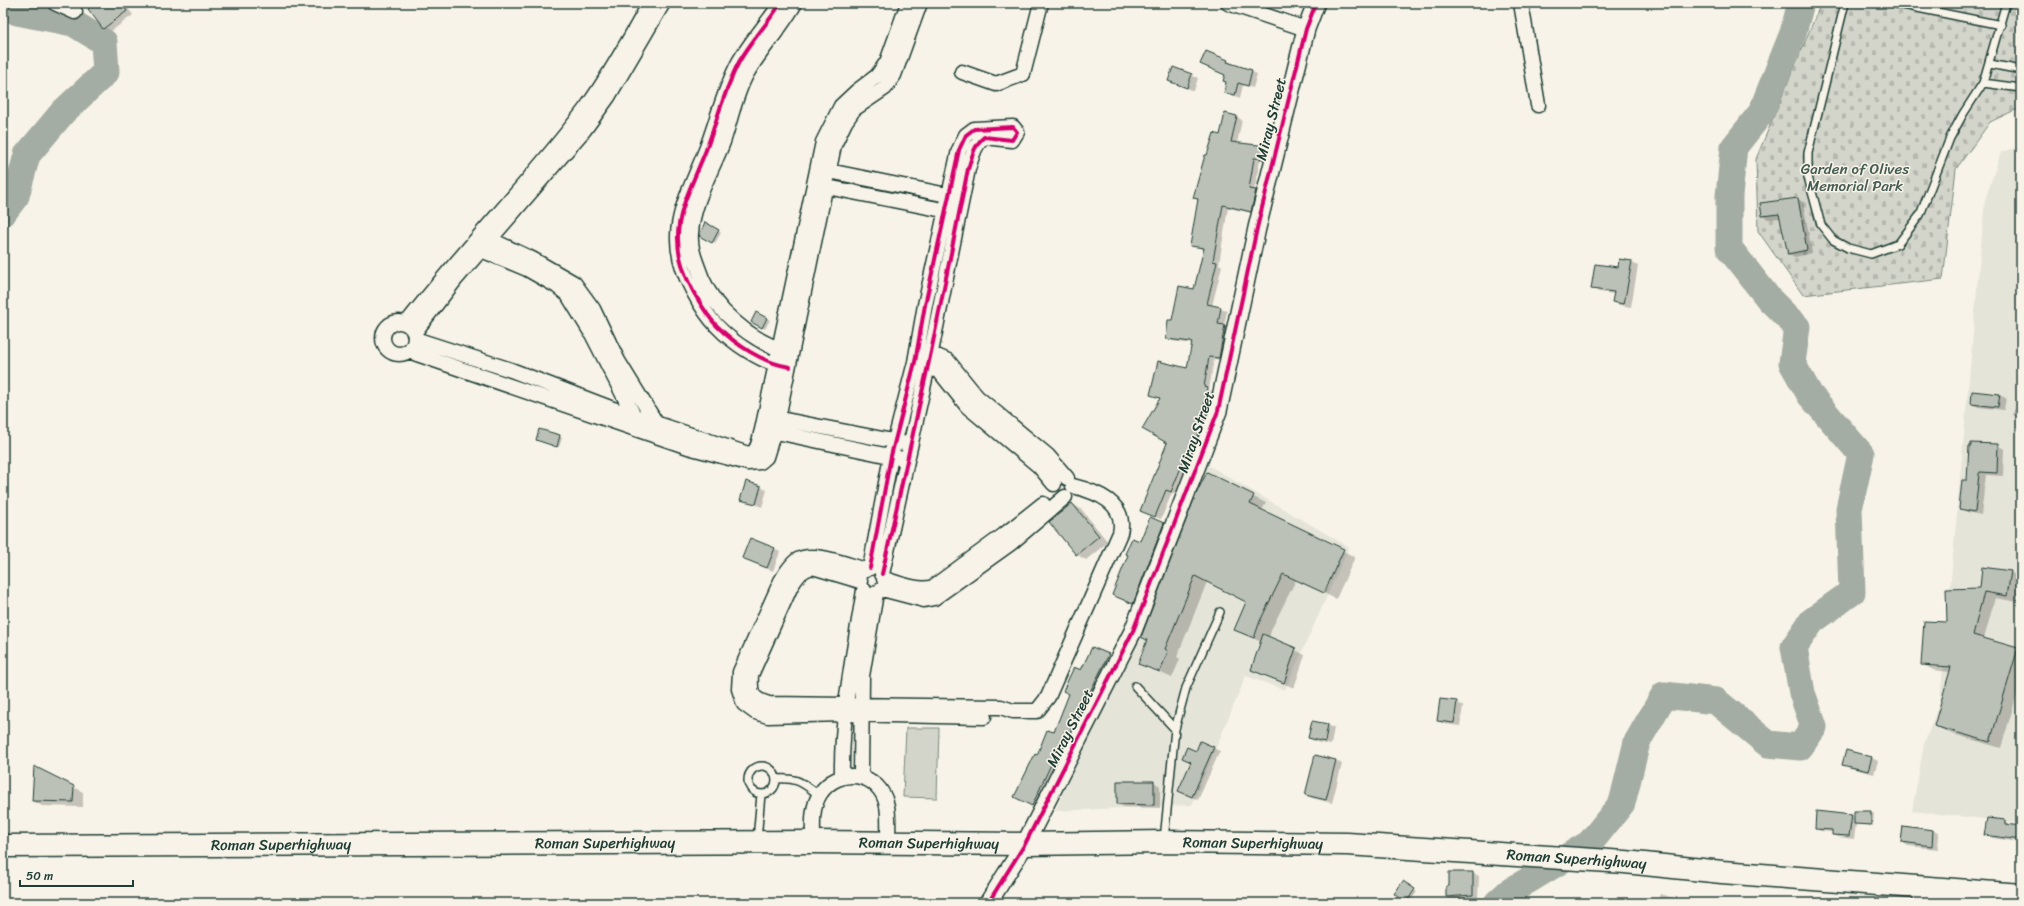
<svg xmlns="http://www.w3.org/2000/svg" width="2024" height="906" font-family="Sriracha,sans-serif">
  <defs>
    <pattern id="cemetery-stones" width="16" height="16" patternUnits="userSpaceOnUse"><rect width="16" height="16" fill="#d3d5ca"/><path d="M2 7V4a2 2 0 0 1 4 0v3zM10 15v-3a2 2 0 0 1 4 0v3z" fill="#b5b8ae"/></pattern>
  </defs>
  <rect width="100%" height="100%" fill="#f7f3e8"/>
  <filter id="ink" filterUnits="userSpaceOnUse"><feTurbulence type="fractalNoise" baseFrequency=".025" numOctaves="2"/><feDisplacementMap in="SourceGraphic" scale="8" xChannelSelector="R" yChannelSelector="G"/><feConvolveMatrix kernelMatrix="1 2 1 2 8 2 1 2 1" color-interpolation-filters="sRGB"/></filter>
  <g filter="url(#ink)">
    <path fill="#e5e4d9" d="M2021 146V823L1912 811 1924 744 1940 701 1985 200 2001 152Z
      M1206 464 1349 547 1285 690 1246 676 1192 805 1055 811 1135 634Z"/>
    <path fill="url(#cemetery-stones)" stroke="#79897f" d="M1821 3H2021V111L2015 110 1990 122 1956 169 1943 279 1803 295 1758 231 1756 159Z"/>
    <path fill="#d3d5ca" stroke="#79897f" d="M906 728H939L937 798 903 797Z"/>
    <path fill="#0003" d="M97 3H124L133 15 110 32 103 28Z
      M1207 52 1257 74 1253 88 1243 85 1240 98 1225 92 1227 82 1224 81 1226 75Z
      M1174 68 1198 78 1194 91 1170 81Z
      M1237 117 1242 120 1237 143 1267 147 1272 150 1269 162 1260 160 1254 191 1261 195 1257 214 1228 208 1219 264 1222 266 1212 306 1227 311 1224 326 1230 329 1225 361 1214 359 1209 390 1213 392 1207 422 1177 495 1172 493 1161 519 1147 514 1168 443 1160 399 1151 395 1188 369 1192 344 1172 341 1167 338 1172 321 1194 290 1204 250 1191 245 1198 200 1194 198 1208 156Z
      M1798 199 1803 202 1812 253 1795 257 1789 254 1781 218 1768 219 1763 216Z
      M706 224 721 233 715 243 701 235Z
      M1631 262 1638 266 1631 307 1619 305 1613 302 1614 294 1599 292 1592 288 1619 268Z
      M756 313 770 320 765 329 752 322Z
      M1999 395 2006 398 2004 410 1978 407 1972 404Z
      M2016 406 2021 407V419L2012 415Z
      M560 436 562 438 559 447 540 441Z
      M1998 445 2004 449 2003 476 1986 475 1981 515 1967 512 1960 508 1968 481Z
      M1208 474 1266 503 1262 510 1355 557 1336 599 1296 580 1272 628 1269 637 1305 655 1294 688 1252 670 1261 642 1235 630 1247 602 1207 582 1177 657 1180 659 1172 678 1139 663Z
      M761 487 767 490 762 507 742 499Z
      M1073 504 1082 510 1108 542 1086 560 1076 554Z
      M1164 524 1169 527 1139 606 1119 598 1141 542Z
      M774 549 780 552 773 571 743 558Z
      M2010 572 2021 578 2018 602 1995 598 1984 639 2021 651V681L2001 748 1946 732 1935 725 1950 672 1933 670 1922 664 1948 623 1981 589Z
      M1093 648 1115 659 1038 808 1022 800 1037 756 1055 734Z
      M1456 702 1463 706 1460 726 1444 724 1438 721Z
      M1328 725 1334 728 1331 745 1316 742 1309 738Z
      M1213 748 1220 751 1198 800 1179 791 1192 763 1183 758Z
      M1872 758 1878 761 1874 774 1850 768 1843 764Z
      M1336 761 1342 764 1332 803 1312 798 1306 794Z
      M1118 782H1154L1160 786V808L1124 807 1118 804Z
      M73 787 83 792V807L42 806 33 801Z
      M1871 812 1874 814 1873 826 1856 824 1854 839 1838 837 1833 834V832L1820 831 1816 828 1851 816 1855 818Z
      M1988 819 2006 821 2012 826 2021 827V850L2017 848 2018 842 1992 838 1985 834Z
      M1904 827 1933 830 1939 834 1938 849 1908 846 1902 842Z
      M1450 873H1473L1479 876 1478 898 1452 900 1447 897 1450 887Z
      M1406 884 1417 892 1409 903 1406 902Z
      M1660 894 1691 903H1657Z"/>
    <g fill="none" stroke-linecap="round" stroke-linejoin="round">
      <path stroke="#a4ada3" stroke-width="27" d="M3 213 16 196 27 155 63 112 106 72 104 42 73 23 17 12 10 3
        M1497 903 1509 892 1590 843 1622 803 1637 742 1664 695 1716 701 1768 744 1800 747 1814 727 1802 693 1794 647 1812 621 1852 592 1849 509 1861 454 1810 395 1792 363 1797 327 1769 299 1729 248V196L1734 147 1761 113 1793 33 1801 3"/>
    </g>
    <path fill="#bbc1b6" stroke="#1f3d34" d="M95 3H121L127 11 103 29 88 9Z
      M1206 51 1228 60 1227 62 1252 70 1248 86 1238 83 1235 95 1224 93 1226 82 1223 81 1225 75 1200 64Z
      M1173 67 1192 74 1187 88 1168 81Z
      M1225 113 1237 116 1231 142 1267 146 1264 159 1254 158 1249 189 1256 190 1251 212 1223 205 1213 261 1217 262 1207 304 1221 307 1218 324 1225 325 1219 358 1209 357 1204 387 1207 388 1202 419H1204L1190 457 1186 455 1171 492 1166 490 1155 517 1140 511 1167 443 1142 429 1160 398 1150 395 1158 361 1187 368 1192 342 1166 339 1168 320H1172L1179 286 1194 289 1204 248 1190 246 1198 199 1193 198 1205 155H1207L1214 133 1220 135Z
      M1798 198 1807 250 1788 254 1779 214 1762 216 1760 203Z
      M705 222 719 230 712 243 699 236Z
      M1619 259 1632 261 1624 304 1612 302 1614 292 1591 289 1595 264 1618 267Z
      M756 312 767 318 762 328 751 322Z
      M1972 391 2000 394 1998 407 1971 404Z
      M539 429 560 435 557 447 536 440Z
      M1971 443 1998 444 1997 473 1980 472 1979 474 1975 512 1959 509 1962 480H1967L1969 446H1971Z
      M1207 472 1254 495 1250 504 1344 549 1324 593 1283 574 1260 621 1254 638 1234 630 1246 602 1195 576 1165 649 1168 651 1160 672 1138 664 1147 640 1141 637 1196 494Z
      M746 481 761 486 756 504 740 500Z
      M1072 503 1099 536 1076 555 1049 522Z
      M1150 517 1164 523 1133 604 1112 595 1128 555 1125 554 1132 538 1140 541Z
      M750 538 775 548 767 568 742 558Z
      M1982 567 2011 571 2007 596 1984 592 1973 635 2018 648 1990 742 1934 726 1951 667 1921 665 1924 621 1947 622 1946 589 1980 588Z
      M1263 634 1296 648 1284 683 1251 670Z
      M1092 647 1109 654 1061 750 1058 749 1032 806 1014 797 1035 754 1037 755 1047 730 1054 732 1069 694 1063 691 1074 667 1081 670Z
      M1440 699 1457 701 1454 723 1437 721Z
      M1312 721 1328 724 1325 742 1308 738Z
      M1200 741 1214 747 1192 797 1178 791 1191 762 1182 758 1187 747 1196 751Z
      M1846 750 1872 757 1868 771 1842 765Z
      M1315 755 1336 760 1326 800 1305 795Z
      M34 766 74 786 73 802 32 801Z
      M1117 781H1154V805L1117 804Z
      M1816 811 1852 815 1849 836 1832 835V830L1815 829Z
      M1854 811H1871V825L1854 824Z
      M1987 818 2006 820V824L2021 826V840L1984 835Z
      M1903 826 1933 830 1932 846 1901 842Z
      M1449 872H1473V895L1446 897V886H1449Z
      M1403 881 1415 889 1406 903 1394 894Z"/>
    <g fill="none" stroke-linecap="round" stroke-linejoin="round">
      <g stroke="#1f3d34" stroke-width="10">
        <path id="service" d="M1845 3 1808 153V177L1821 225 1833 240 1848 248 1871 254 1898 244 1920 215 1950 138 1963 114 1983 83 2006 3
          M1893 3 2001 25
          M1990 64 2021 70
          M1983 83 2021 88
          M1135 686 1175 729
          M748 780a14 14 0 1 1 28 0a14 14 0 1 1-28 0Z
          M776 779C797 777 803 783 819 795
          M757 840 761 794
          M1164 840 1175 729 1186 688 1220 612"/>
      </g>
      <g stroke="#1f3d34" stroke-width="17">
        <path id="minor" d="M55 3 75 12
          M781 3C768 23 751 41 739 62 724 90 717 121 706 150 685 204 662 234 693 291 700 304 707 316 717 326 732 342 762 363 784 366
          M1228 3 1306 29
          M1521 3 1538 105
          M962 72 996 84 1023 74 1041 3
          M819 169 957 197
          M817 185 953 212
          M483 236 532 259 574 283 593 309 618 361 656 423
          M474 247 527 269 557 286 568 295 592 334 634 416
          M383 338a16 16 0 1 1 32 0a16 16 0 1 1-32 0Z
          M406 324C464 249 531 182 587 107 611 74 630 38 650 3
          M414 333 455 280 584 130 608 97 663 3
          M415 339 511 370 613 409 748 454C759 453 759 439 762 430L823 142 841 106 857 91 877 76 887 62 908 3
          M923 350 948 361 977 397 1048 456 1067 478
          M408 351 688 447 748 463 760 462 766 457 778 418 834 145 845 122 854 109 885 88 894 75 920 3
          M788 351C764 346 741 329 724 312 711 298 703 284 697 265 693 255 690 244 691 233 693 201 712 171 723 142 731 119 735 94 747 73 761 49 781 28 795 3
          M919 363 928 365 940 372 967 406 1039 466 1054 484
          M770 417 903 443
          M767 430 899 458
          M870 568 891 456 915 362 925 305 959 150 966 135 974 129 1013 127 1017 132 1012 140 984 137C974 145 972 157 968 169L931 352 882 574
          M866 570C847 565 813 550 796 561 790 566 785 574 781 581L740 672 739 689 744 704 755 712 768 716 844 714 984 717
          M884 579C898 583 919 592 933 587L1004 535 1043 504
          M860 581 813 567C801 569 797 577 791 586L751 675C750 693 751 699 769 704L1001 707 1013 711H1037L1048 697 1120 533C1127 503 1097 492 1073 486
          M882 589 924 600 934 598 1011 543 1065 497
          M842 776C841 713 854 652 864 590
          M861 777 862 676 876 593
          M813 842C813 826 811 808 820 794 838 766 880 771 887 806 889 817 888 831 888 842
          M1920 903 1926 888"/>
      </g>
      <g stroke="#1f3d34" stroke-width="20">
        <path id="tertiary" d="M988 903 1025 844 1133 631 1218 411 1257 228 1306 29 1316 3"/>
      </g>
      <g stroke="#1f3d34" stroke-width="25">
        <g id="primary">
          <path id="s1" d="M3 846 813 842 1025 844 1164 842 1347 844 1625 862 1722 872 2021 895"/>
        </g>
      </g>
      <use href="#service" stroke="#f7f3e8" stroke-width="7"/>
      <use href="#minor" stroke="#f7f3e8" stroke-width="14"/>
      <use href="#tertiary" stroke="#f7f3e8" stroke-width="17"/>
      <use href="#primary" stroke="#f7f3e8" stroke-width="22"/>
      <g stroke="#f7f3e8" stroke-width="6">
        <path id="cycleway" d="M781 3C768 23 751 41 739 62 724 90 717 121 706 150 685 203 662 234 693 291 700 303 707 316 717 326 736 345 763 363 790 367
          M870 568 891 456 915 362 925 305 959 150 966 135 974 129 1013 127 1017 132 1012 140 984 137C974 145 972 157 968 169L931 352 882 574
          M988 903 1025 844 1133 631 1218 411 1257 228 1306 29 1316 3"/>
      </g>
      <use href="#cycleway" stroke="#d6006c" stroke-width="4"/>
    </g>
  </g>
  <g text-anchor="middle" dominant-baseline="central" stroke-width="3" stroke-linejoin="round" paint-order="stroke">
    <g font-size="15" fill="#1f3d34" stroke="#f7f3e8">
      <text transform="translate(1271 119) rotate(-76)">Miray Street</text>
      <text transform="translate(1196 432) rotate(-71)">Miray Street</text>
      <text transform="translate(1070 728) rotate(-63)">Miray Street</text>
      <text stroke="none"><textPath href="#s1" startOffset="602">Roman Superhighway</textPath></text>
      <text stroke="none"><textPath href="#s1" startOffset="926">Roman Superhighway</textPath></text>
      <text stroke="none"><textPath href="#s1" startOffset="1250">Roman Superhighway</textPath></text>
      <text stroke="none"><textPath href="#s1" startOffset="278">Roman Superhighway</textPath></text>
      <text stroke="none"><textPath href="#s1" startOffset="1574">Roman Superhighway</textPath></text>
    </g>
    <g font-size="15" fill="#435b52" stroke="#f7f3e8">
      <text x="1855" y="169">Garden of Olives<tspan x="1855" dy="17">Memorial Park</tspan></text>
    </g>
  </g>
  <rect width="2024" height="906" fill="none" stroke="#f7f3e8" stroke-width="16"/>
  <rect x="8" y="8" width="2008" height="890" fill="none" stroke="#1f3d34" stroke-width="1.5" filter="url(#ink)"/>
  <path d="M20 880v6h113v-6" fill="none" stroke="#1f3d34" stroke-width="2"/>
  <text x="26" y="880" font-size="12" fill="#1f3d34" stroke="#f7f3e8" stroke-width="3" paint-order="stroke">50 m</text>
</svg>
